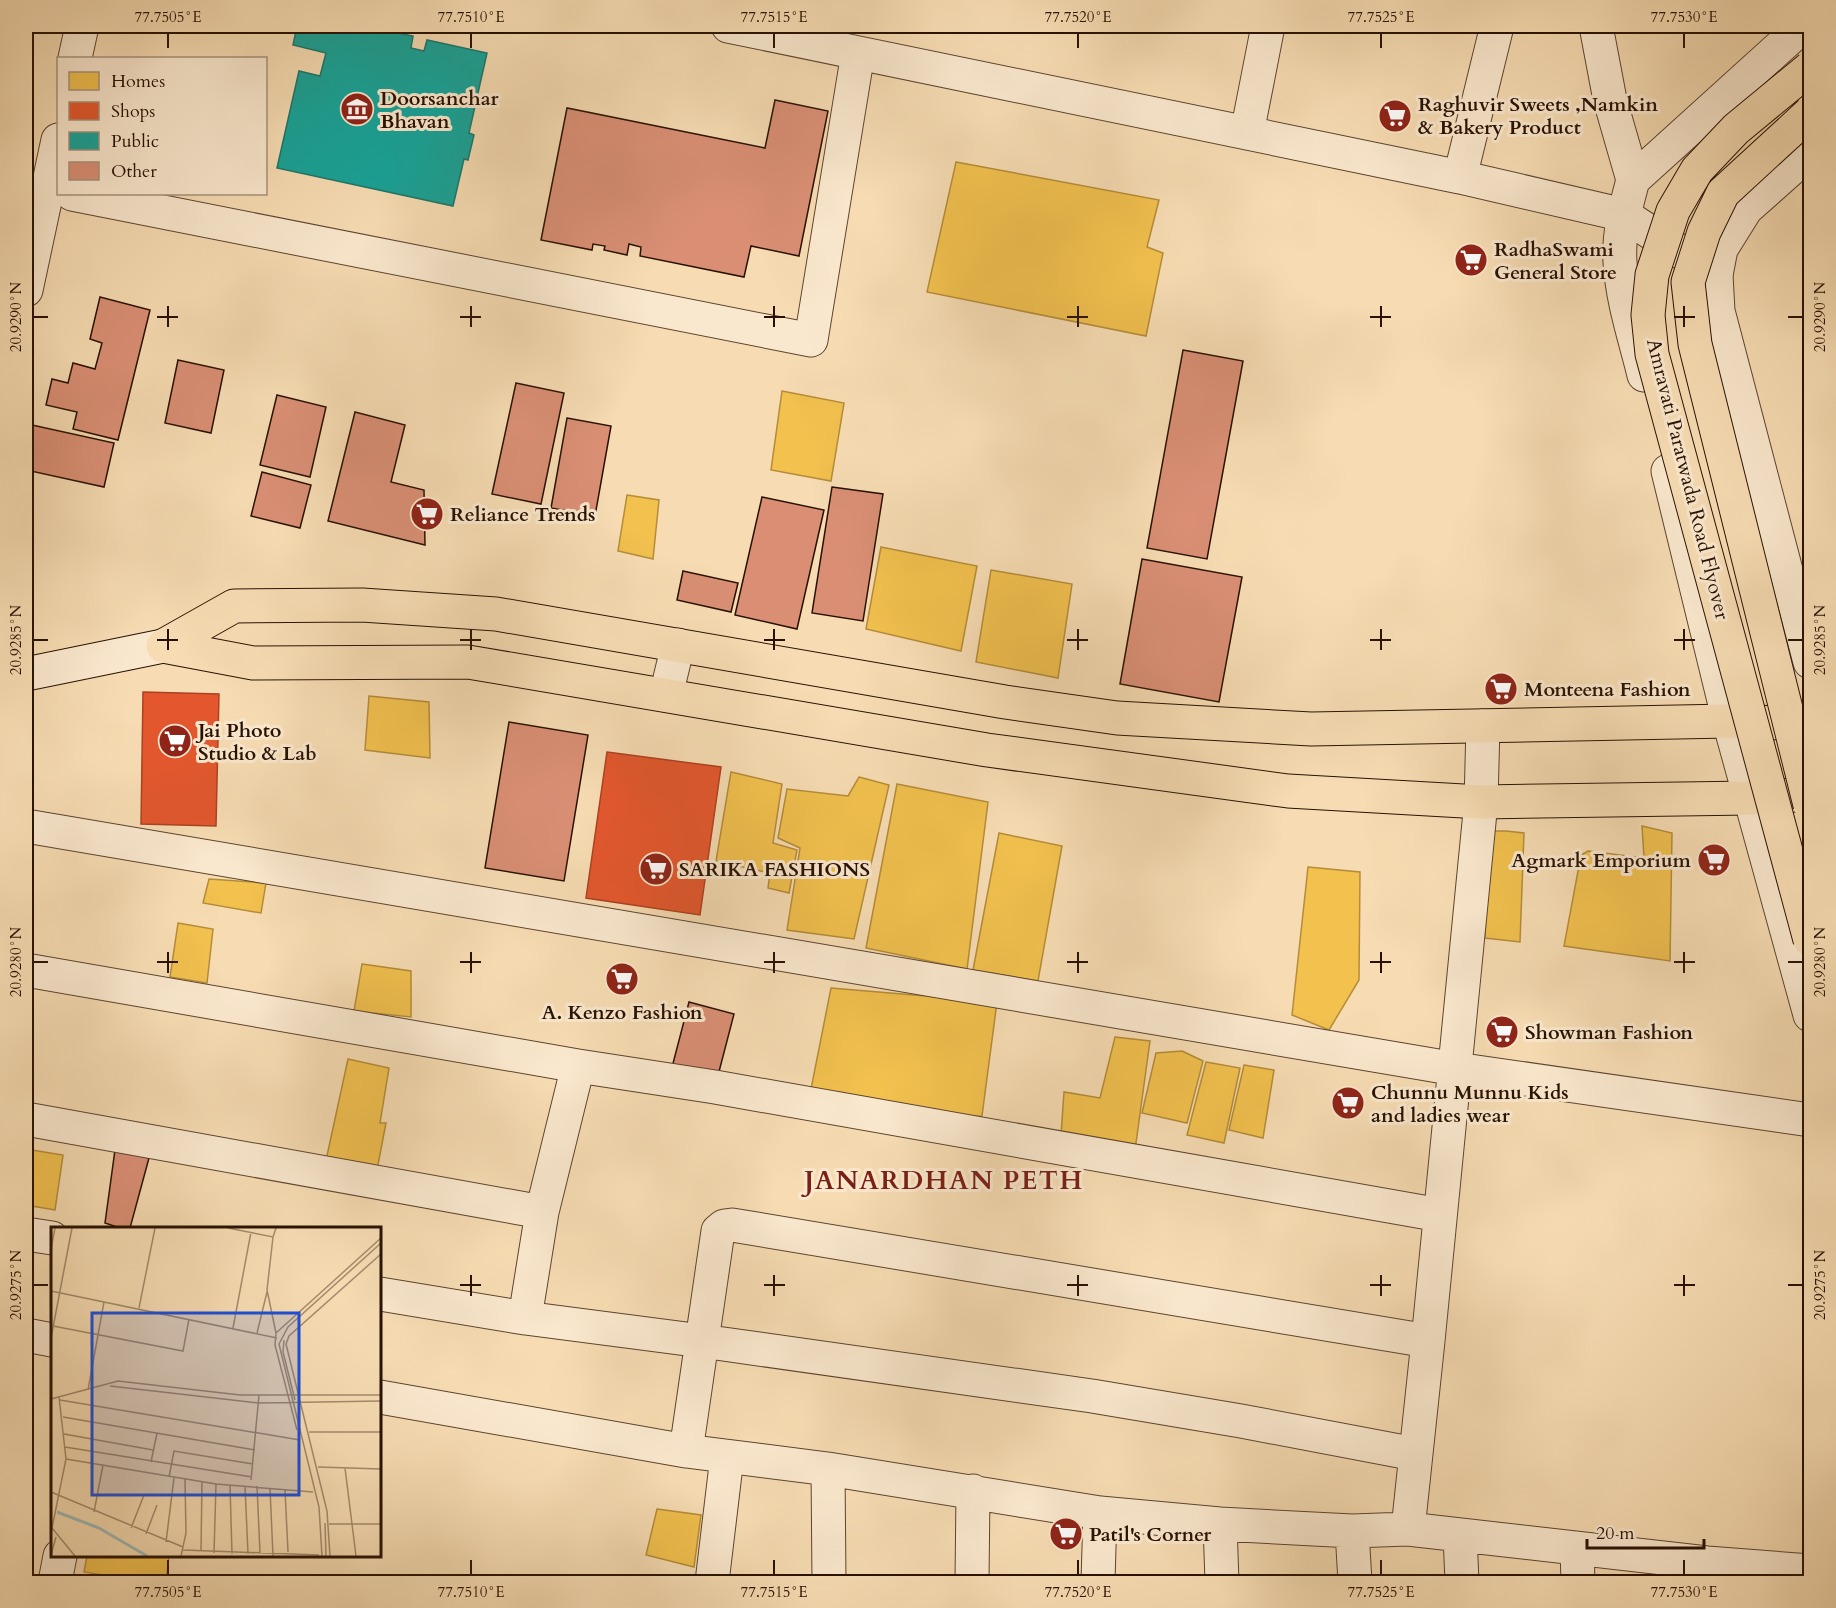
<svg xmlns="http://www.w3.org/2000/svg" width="1836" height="1608" font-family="Cardo,serif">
  <rect width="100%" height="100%" fill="#f7dcb3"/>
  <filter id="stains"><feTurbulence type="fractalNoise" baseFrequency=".00333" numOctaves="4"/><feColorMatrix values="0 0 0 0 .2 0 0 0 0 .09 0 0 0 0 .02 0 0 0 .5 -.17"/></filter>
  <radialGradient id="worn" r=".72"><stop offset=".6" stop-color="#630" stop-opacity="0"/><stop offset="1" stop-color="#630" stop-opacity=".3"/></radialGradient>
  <path fill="#f2c14e" stroke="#b58c38" stroke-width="1.5" d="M956 162 1159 200 1147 247 1163 253 1146 336 927 292Z
    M782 391 844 403 831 481 771 470Z
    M627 495 659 500 653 559 618 551Z
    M881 547 977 566 961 651 866 629Z
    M991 570 1072 584 1058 678 976 662Z
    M369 696 429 702 430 758 365 750Z
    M731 772 782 784 773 843 797 850 789 893 768 888 770 873 716 861Z
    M859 777 889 785 854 939 787 930 800 848 778 838 787 789 848 796Z
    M897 784 988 802 967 969 866 948Z
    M1642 826 1672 833 1670 961 1564 946 1581 855 1588 851 1644 858Z
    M1490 831H1506L1524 833 1520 942 1485 938Z
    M999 833 1062 846 1038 981 973 970Z
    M1308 867 1360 872 1359 980 1329 1030 1292 1015Z
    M209 879 266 883 261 913 203 903Z
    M178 923 213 929 207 983 170 977Z
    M362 964 411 971V1017L354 1011Z
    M831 988 997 1002 982 1116 930 1117 809 1099Z
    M1115 1037 1150 1041 1135 1150 1061 1135 1064 1092 1100 1098Z
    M1182 1051 1203 1061 1187 1123 1142 1113 1156 1053Z
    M348 1059 389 1068 380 1123H386L376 1175 325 1165Z
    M1206 1062 1240 1068 1224 1143 1187 1135Z
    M1244 1065 1274 1070 1263 1138 1229 1130Z
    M26 1149 63 1155 55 1210 26 1205Z
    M657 1509 701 1515 694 1567 646 1555Z
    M87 1556H169L166 1582H145L84 1572Z"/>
  <path fill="#e4572e" stroke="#ac4221" stroke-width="1.5" d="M143 692 219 694 216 826 141 824Z
    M607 752 721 767 700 915 586 898Z"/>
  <path fill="#17a398" stroke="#1c776b" stroke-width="1.5" d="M297 26H325L359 33 361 26H364L413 36 411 48 424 51 427 40 487 53 469 133 474 135 468 160 464 159 453 206 277 168 299 71 320 76 326 53 293 45Z"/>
  <path fill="#da8f75" stroke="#281103" stroke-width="1.5" d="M775 100 828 111 799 256 751 246 744 277 640 256 641 247 629 244 627 255 604 250 605 246 593 244 592 250 541 240 567 108 765 148Z
    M100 297 150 310 118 440 73 429 77 412 46 405 52 379 68 383 73 363 95 369 102 343 90 339Z
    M1183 350 1243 361 1207 559 1147 548Z
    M178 360 224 370 211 433 165 423Z
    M516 383 564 393 541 504 492 494Z
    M277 395 326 407 310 477 260 465Z
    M355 412 405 425 391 482 424 490 425 545 328 521Z
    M567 418 611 426 595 516 551 508Z
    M32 425 114 443 104 487 26 470V453Z
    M262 472 311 485 300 528 251 516Z
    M832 487 883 494 863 621 812 613Z
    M762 497 824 510 797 629 735 615Z
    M1142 559 1242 577 1219 702 1120 684Z
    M683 571 738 583 731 612 677 600Z
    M509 722 588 735 564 881 485 868Z
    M689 1002 734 1014 715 1087 670 1075Z
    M115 1150 149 1158 130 1228H120L105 1223Z"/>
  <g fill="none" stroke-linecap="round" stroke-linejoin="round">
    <g stroke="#5c442f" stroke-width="19">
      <path id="service" d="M833 47 837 26"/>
    </g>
    <g stroke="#5c442f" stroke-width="35">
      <path id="minor" d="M728 26 1460 177 1624 215 1716 275
        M1596 26 1610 100 1633 180
        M75 58 82 26
        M1247 133 1268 26
        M1460 177 1497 26
        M72 194 811 340 858 53
        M26 290 58 140
        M26 826 1456 1069 1810 1120
        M26 970 578 1066 715 1087 1440 1215
        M26 1119 542 1212
        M26 1234 52 1238
        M380 1294 525 1318 702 1341 1092 1396 1241 1421 1415 1454
        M525 1318 542 1212 578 1066
        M26 1335 52 1340
        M380 1397 686 1451 828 1469 1100 1513 1220 1524 1352 1531 1408 1529 1707 1563 1810 1571
        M686 1451 718 1231 724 1226 732 1225 1428 1341
        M828 1469 829 1582
        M1220 1524 1222 1582
        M1408 1529 1428 1341 1481 802 1483 726
        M1352 1531 1355 1582
        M1460 1535 1462 1582
        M1577 1549 1578 1582
        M55 1582 60 1556
        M712 1582 727 1457
        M972 1582 973 1491
        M1098 1582 1100 1513"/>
    </g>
    <g stroke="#5c442f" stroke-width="35">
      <path id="tertiary" d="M1810 152 1746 209 1721 249 1716 275 1718 311 1810 662
        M1644 375C1635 338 1622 300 1620 262 1618 234 1626 206 1633 180L1803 26
        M1668 471 1729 721 1810 1015
        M666 695 678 645"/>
    </g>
    <g stroke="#281103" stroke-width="35">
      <path id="secondary" d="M26 674 163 646"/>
    </g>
    <g stroke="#281103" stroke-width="35">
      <path id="primary" d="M163 646 234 606 362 605 496 614 1005 702 1117 718 1311 729 1729 721 1810 724
        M163 646 253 663 468 662 987 750 1288 791 1481 802 1750 798 1810 794"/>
    </g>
    <use href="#service" stroke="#fae8ce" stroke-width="16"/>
    <use href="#minor" stroke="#fae8ce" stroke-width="33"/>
    <use href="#tertiary" stroke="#fae8ce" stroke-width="33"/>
    <use href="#secondary" stroke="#fae8ce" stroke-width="33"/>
    <use href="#primary" stroke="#f7dcb3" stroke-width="33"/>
    <g stroke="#281103" stroke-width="35" stroke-linecap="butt">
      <path id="primary-bridge" d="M1810 68 1736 129 1697 170 1673 211 1652 275 1648 315 1652 354 1810 940
        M1810 113 1723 193 1704 232 1688 282 1695 344 1810 805"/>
    </g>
    <use href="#primary-bridge" stroke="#f7dcb3" stroke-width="33"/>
  </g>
  <path fill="none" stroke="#281103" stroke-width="2" d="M168 33V48M471 33V48M774 33V48M1078 33V48M1381 33V48M1684 33V48M168 306V327M471 306V327M774 306V327M1078 306V327M1381 306V327M1684 306V327M33 317H48M157 317H178M460 317H481M764 317H785M1067 317H1088M1370 317H1391M1674 317H1695M1788 317H1803M168 629V650M471 629V650M774 629V650M1078 629V650M1381 629V650M1684 629V650M33 640H48M157 640H178M460 640H481M764 640H785M1067 640H1088M1370 640H1391M1674 640H1695M1788 640H1803M168 952V973M471 952V973M774 952V973M1078 952V973M1381 952V973M1684 952V973M33 962H48M157 962H178M460 962H481M764 962H785M1067 962H1088M1370 962H1391M1674 962H1695M1788 962H1803M471 1275V1296M774 1275V1296M1078 1275V1296M1381 1275V1296M1684 1275V1296M33 1285H48M460 1285H481M764 1285H785M1067 1285H1088M1370 1285H1391M1674 1285H1695M1788 1285H1803M168 1560V1575M471 1560V1575M774 1560V1575M1078 1560V1575M1381 1560V1575M1684 1560V1575"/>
  <defs>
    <g id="museum-disc" transform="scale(1.725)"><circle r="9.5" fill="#8f2418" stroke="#fae8ce"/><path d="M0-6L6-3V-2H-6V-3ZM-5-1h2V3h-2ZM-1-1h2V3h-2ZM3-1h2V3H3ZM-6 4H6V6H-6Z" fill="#fff"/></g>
    <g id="supermarket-disc" transform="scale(1.725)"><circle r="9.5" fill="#8f2418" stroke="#fae8ce"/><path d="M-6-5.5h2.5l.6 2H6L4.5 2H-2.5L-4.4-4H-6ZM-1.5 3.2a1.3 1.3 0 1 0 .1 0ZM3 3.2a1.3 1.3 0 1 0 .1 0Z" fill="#fff"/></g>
  </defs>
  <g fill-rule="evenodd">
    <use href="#museum-disc" x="357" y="109"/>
    <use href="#supermarket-disc" x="1395" y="116"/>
    <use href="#supermarket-disc" x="1471" y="260"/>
    <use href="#supermarket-disc" x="427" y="514"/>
    <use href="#supermarket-disc" x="1501" y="689"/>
    <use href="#supermarket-disc" x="175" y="741"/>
    <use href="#supermarket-disc" x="1714" y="860"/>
    <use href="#supermarket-disc" x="656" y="869"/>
    <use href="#supermarket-disc" x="622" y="979"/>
    <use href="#supermarket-disc" x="1502" y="1032"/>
    <use href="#supermarket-disc" x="1348" y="1103"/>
    <use href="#supermarket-disc" x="1066" y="1534"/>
  </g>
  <g text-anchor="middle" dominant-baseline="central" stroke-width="6" stroke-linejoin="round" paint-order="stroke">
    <g font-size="20" font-weight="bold" fill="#281103" stroke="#fae8ce" text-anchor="start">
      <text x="380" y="98">Doorsanchar<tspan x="380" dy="23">Bhavan</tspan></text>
      <text x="1418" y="104">Raghuvir Sweets ,Namkin<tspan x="1418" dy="23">&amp; Bakery Product</tspan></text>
      <text x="1494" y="249">RadhaSwami<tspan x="1494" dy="23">General Store</tspan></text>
      <text x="450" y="514">Reliance Trends</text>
      <text x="1524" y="689">Monteena Fashion</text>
      <text x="198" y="730">Jai Photo<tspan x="198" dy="23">Studio &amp; Lab</tspan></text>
      <text x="1691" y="860" text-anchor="end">Agmark Emporium</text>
      <text x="679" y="869">SARIKA FASHIONS</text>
      <text x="622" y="1012" text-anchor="middle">A. Kenzo Fashion</text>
      <text x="1525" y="1032">Showman Fashion</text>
      <text x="1371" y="1092">Chunnu Munnu Kids<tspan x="1371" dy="23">and ladies wear</tspan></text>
      <text x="1089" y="1534">Patil's Corner</text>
    </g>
    <g font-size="20" fill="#281103" stroke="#fae8ce">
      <text transform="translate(1688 479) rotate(76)">Amravati Paratwada Road Flyover</text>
    </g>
    <g font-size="26" font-weight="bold" letter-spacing="1.5" fill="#7a1f14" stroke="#fae8ce">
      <text x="944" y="1180">JANARDHAN PETH</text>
    </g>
  </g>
  <g transform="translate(51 1227)">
    <rect width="330" height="330" fill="#f7dcb3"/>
    <path fill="none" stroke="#9fbab5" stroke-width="3" d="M6 285 48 301 96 329"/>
    <path fill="none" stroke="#a48b6d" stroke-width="1.5" d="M177 1 222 10 225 1M222 10 216 63 225 106M0 22 4 1M0 64 226 111M88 81 104 1M2 99 132 124 138 92M182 101 200 5M206 106 216 65M0 111 21 1M233 113 232 125 244 173M59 159 208 176 330 174M37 163 53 75M8 170 15 232 1 301 24 329M0 172 67 154 189 168H330M9 173 249 213M12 190 204 223M246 203 224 118 225 106 330 11M258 205H330M13 207 102 223M14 220 201 250M15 232 165 257 262 265M100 235 106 206M267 240 330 242M294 241 305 329M118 250 123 224 202 237M200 253 208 168M179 258 181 327M194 259 197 327M206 259 209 326M219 261 222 329M234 263 237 325M0 265 132 320M43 285 52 238M274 296 275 329M278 297H330M80 301 93 268M95 307 106 278M115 315 123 251M132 323 268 328M150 325 151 254M163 326 165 257M0 328 5 310M130 329 135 306 134 252M271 329 268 280 228 117 237 100 330 16M279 329 276 284 235 117 238 109 330 27"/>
    <path fill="#1d4ed8" fill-opacity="0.15" stroke="#1d4ed8" stroke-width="3" d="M41 86H248V268H41Z"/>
    <rect width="330" height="330" fill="none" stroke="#281103" stroke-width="3"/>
  </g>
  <rect width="1836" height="1608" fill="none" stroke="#f7dcb3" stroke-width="66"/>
  <rect x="57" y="57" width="210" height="138" fill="#fae8ce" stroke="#a6927d" stroke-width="1.5"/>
  <rect x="69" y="72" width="30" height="18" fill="#f2c14e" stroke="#a6927d" stroke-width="1.5"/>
  <text x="111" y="87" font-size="18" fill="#281103">Homes</text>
  <rect x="69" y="102" width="30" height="18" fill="#e4572e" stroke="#a6927d" stroke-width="1.5"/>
  <text x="111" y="117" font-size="18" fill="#281103">Shops</text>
  <rect x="69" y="132" width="30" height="18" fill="#17a398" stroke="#a6927d" stroke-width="1.5"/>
  <text x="111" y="147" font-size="18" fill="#281103">Public</text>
  <rect x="69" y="162" width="30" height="18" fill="#da8f75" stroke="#a6927d" stroke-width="1.5"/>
  <text x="111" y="177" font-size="18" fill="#281103">Other</text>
  <path d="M1587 1539v9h117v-9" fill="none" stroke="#281103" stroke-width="3"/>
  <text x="1596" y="1539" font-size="18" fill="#281103" stroke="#fae8ce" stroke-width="4.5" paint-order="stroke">20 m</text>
  <rect x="33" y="33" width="1770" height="1542" fill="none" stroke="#281103" stroke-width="2"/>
  <g font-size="15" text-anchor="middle" fill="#281103">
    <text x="168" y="22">77.7505°E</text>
    <text x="471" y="22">77.7510°E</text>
    <text x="774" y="22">77.7515°E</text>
    <text x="1078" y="22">77.7520°E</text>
    <text x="1381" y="22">77.7525°E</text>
    <text x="1684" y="22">77.7530°E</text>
    <text transform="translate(16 317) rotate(-90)" y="5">20.9290°N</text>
    <text transform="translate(1820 317) rotate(-90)" y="5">20.9290°N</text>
    <text transform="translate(16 640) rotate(-90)" y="5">20.9285°N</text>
    <text transform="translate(1820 640) rotate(-90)" y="5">20.9285°N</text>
    <text transform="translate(16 962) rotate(-90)" y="5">20.9280°N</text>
    <text transform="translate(1820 962) rotate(-90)" y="5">20.9280°N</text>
    <text transform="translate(16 1285) rotate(-90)" y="5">20.9275°N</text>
    <text transform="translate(1820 1285) rotate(-90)" y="5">20.9275°N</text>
    <text x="168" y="1597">77.7505°E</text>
    <text x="471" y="1597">77.7510°E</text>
    <text x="774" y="1597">77.7515°E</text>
    <text x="1078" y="1597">77.7520°E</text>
    <text x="1381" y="1597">77.7525°E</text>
    <text x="1684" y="1597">77.7530°E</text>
  </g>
  <rect width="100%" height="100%" filter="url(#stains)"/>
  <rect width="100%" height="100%" fill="url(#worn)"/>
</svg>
